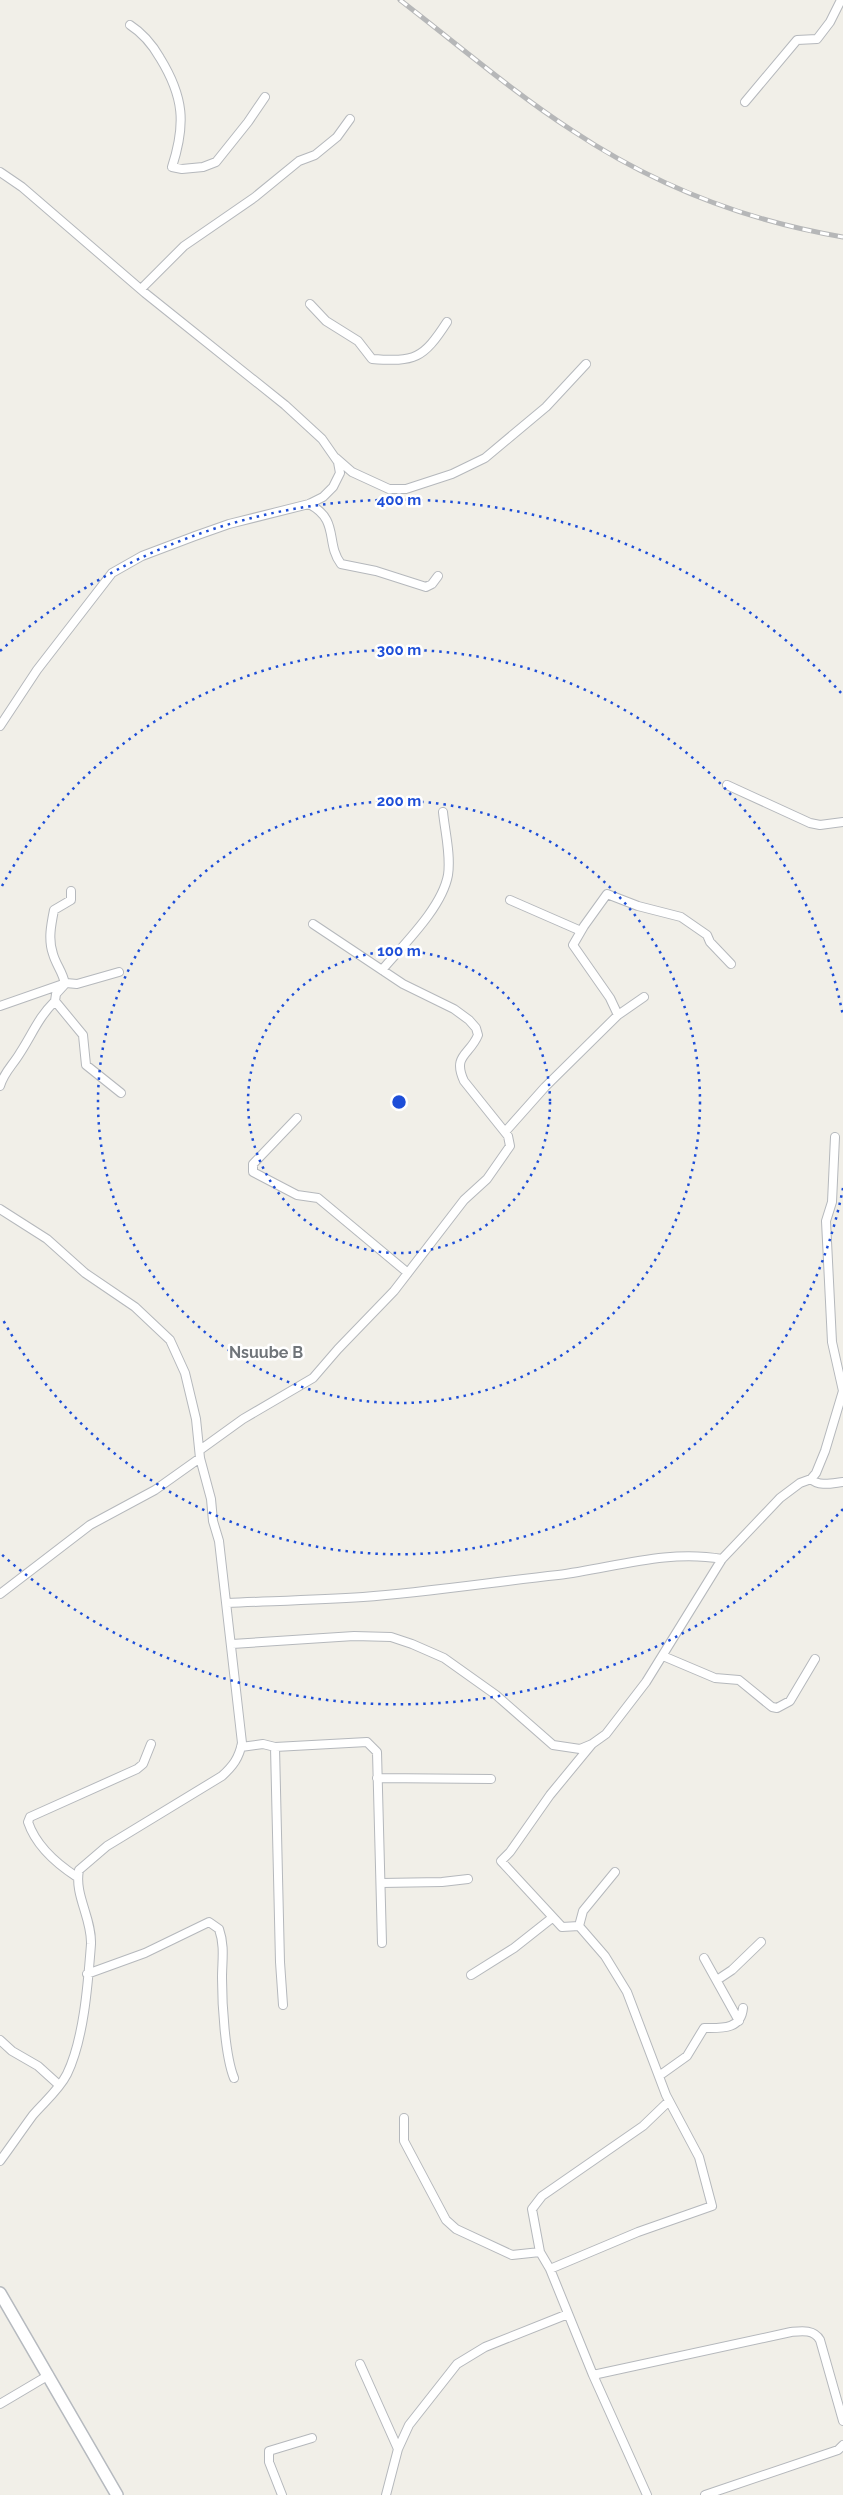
<svg xmlns="http://www.w3.org/2000/svg" width="843" height="2495" font-family="Raleway,sans-serif">
  <rect width="100%" height="100%" fill="#f1efe8"/>
  <g fill="none" stroke-linecap="round" stroke-linejoin="round">
    <g stroke="#b5b8bc" stroke-width="10">
      <path id="street" d="M130 25C144 34 152 44 160 58 184 97 186 124 172 167L182 169 203 167 216 162 248 122 265 97
        M745 102 797 40 817 39 830 22 841 0
        M0 172 22 187 145 293 285 405 322 439 338 462 340 473 333 487 323 497 309 504 229 524 195 536 142 556 112 573 37 670 0 726
        M141 289 184 246 255 197 299 161 315 155 337 137 350 119
        M310 304 326 321 358 341 372 359C415 362 423 359 447 322
        M336 458 352 472 389 489H406L452 474 485 458 546 407 586 364
        M309 504C340 520 325 543 341 564L376 571 426 587 432 584 438 576
        M727 785 810 823 820 825 843 822
        M510 900 581 931
        M382 970C403 945 442 908 448 875 451 855 445 832 443 812
        M66 983 56 994 55 1001 83 1035 86 1065 121 1093
        M65 984C63 972 56 965 53 954 48 940 51 925 54 910L71 900V891
        M644 997 618 1015 610 998 573 945 584 926 607 894 638 906 681 917 707 935 710 942 731 964
        M0 1006 66 983 77 984 119 972
        M0 1086C4 1072 13 1065 20 1053 33 1033 38 1018 55 1001
        M297 1118 253 1164V1172L297 1195 318 1198 408 1273
        M505 1132 545 1087 618 1015
        M835 1137 832 1202 826 1221 832 1342 843 1391
        M0 1209 47 1239 85 1273 135 1307 170 1340 185 1373 196 1419 200 1458 211 1499 213 1521 219 1541 242 1743C239 1758 233 1766 222 1776L107 1846 79 1870C74 1895 92 1918 91 1944 88 1983 84 2039 67 2074 59 2090 44 2102 33 2115 22 2130 11 2146 0 2161
        M200 1450 243 1419 313 1378 338 1349 394 1291 464 1200 487 1179 510 1146 508 1136 464 1081C452 1055 470 1055 478 1035L476 1028 469 1020 454 1009 403 984 313 924
        M811 1479C819 1487 833 1483 843 1482
        M0 1594 90 1525 155 1490 200 1458
        M227 1603C272 1601 317 1600 363 1597 428 1592 493 1582 558 1575 613 1568 667 1549 722 1559
        M232 1644 354 1636 391 1637 412 1644 444 1658 496 1695 553 1745 580 1749 592 1744 606 1734 646 1682 722 1559 780 1498 800 1483 811 1479 816 1473 825 1451 843 1391
        M663 1656 715 1678 739 1680 772 1707 777 1708 790 1701 815 1659
        M241 1747 263 1744 275 1747 280 1962 283 2005
        M275 1747 367 1742 377 1752 382 1943
        M377 1778 491 1779
        M77 1877C57 1864 36 1846 28 1822L30 1817 137 1769 143 1764 151 1744
        M381 1883 442 1882 468 1879
        M579 1926 562 1927 501 1861 510 1852 550 1795 592 1744
        M579 1926 583 1911 615 1872
        M704 1958 739 2021
        M87 1974 145 1953 209 1922 219 1929C225 1946 222 1961 222 1978 222 2004 225 2056 234 2078
        M471 1975 514 1948 552 1918
        M717 1980 732 1970 761 1942
        M0 2040 12 2051 38 2066 59 2085
        M659 2076 687 2056 704 2028C721 2028 741 2030 743 2008
        M404 2118V2141L446 2220 456 2229 512 2255 540 2252
        M550 2269 638 2232 712 2206 699 2157 666 2095 627 1992 605 1956 579 1926
        M360 2364 398 2449
        M593 2375 791 2332C801 2331 814 2329 820 2340L843 2421
        M0 2404 49 2375
        M282 2495 269 2462V2451L312 2438
        M386 2495 398 2449 409 2425 457 2364 485 2347 568 2314
        M647 2495 593 2375 550 2269 540 2252 532 2209 542 2196 643 2126 669 2101
        M705 2495 838 2450 843 2445"/>
    </g>
    <g stroke="#b6babf" stroke-width="14">
      <path id="secondary" d="M0 2293 117 2495"/>
    </g>
    <use href="#street" stroke="#fff" stroke-width="8"/>
    <use href="#secondary" stroke="#fff" stroke-width="11"/>
    <g stroke="#b6b7b8" stroke-width="5">
      <path id="rail" d="M400 0C457 44 513 92 573 131 654 185 747 221 843 237"/>
    </g>
    <use href="#rail" stroke="#fff" stroke-width="3" stroke-dasharray="9" stroke-linecap="butt"/>
  </g>
  <g fill="none" stroke="#1d4ed8" stroke-width="2.5" stroke-dasharray="2.5 5">
    <circle cx="399" cy="1102" r="151"/>
    <circle cx="399" cy="1102" r="301"/>
    <path d="M843 1188A452 452 0 0 1 2 1318M2 886A452 452 0 0 1 843 1016"/>
    <path d="M843 1509A602 602 0 0 1 0 1553M0 651A602 602 0 0 1 843 695"/>
  </g>
  <g text-anchor="middle" dominant-baseline="central" stroke-width="5" stroke-linejoin="round" paint-order="stroke">
    <g font-size="16" font-weight="bold" fill="#70757a" stroke="#fff">
      <text x="266" y="1352">Nsuube B</text>
    </g>
  </g>
  <circle cx="399" cy="1102" r="8" fill="#1d4ed8" stroke="#fff" stroke-width="2.5"/>
  <g font-size="15" text-anchor="middle" font-weight="bold" fill="#1d4ed8" stroke="#fff" stroke-width="5" stroke-linejoin="round" paint-order="stroke">
    <text x="399" y="505">400 m</text>
    <text x="399" y="655">300 m</text>
    <text x="399" y="806">200 m</text>
    <text x="399" y="956">100 m</text>
  </g>
</svg>
